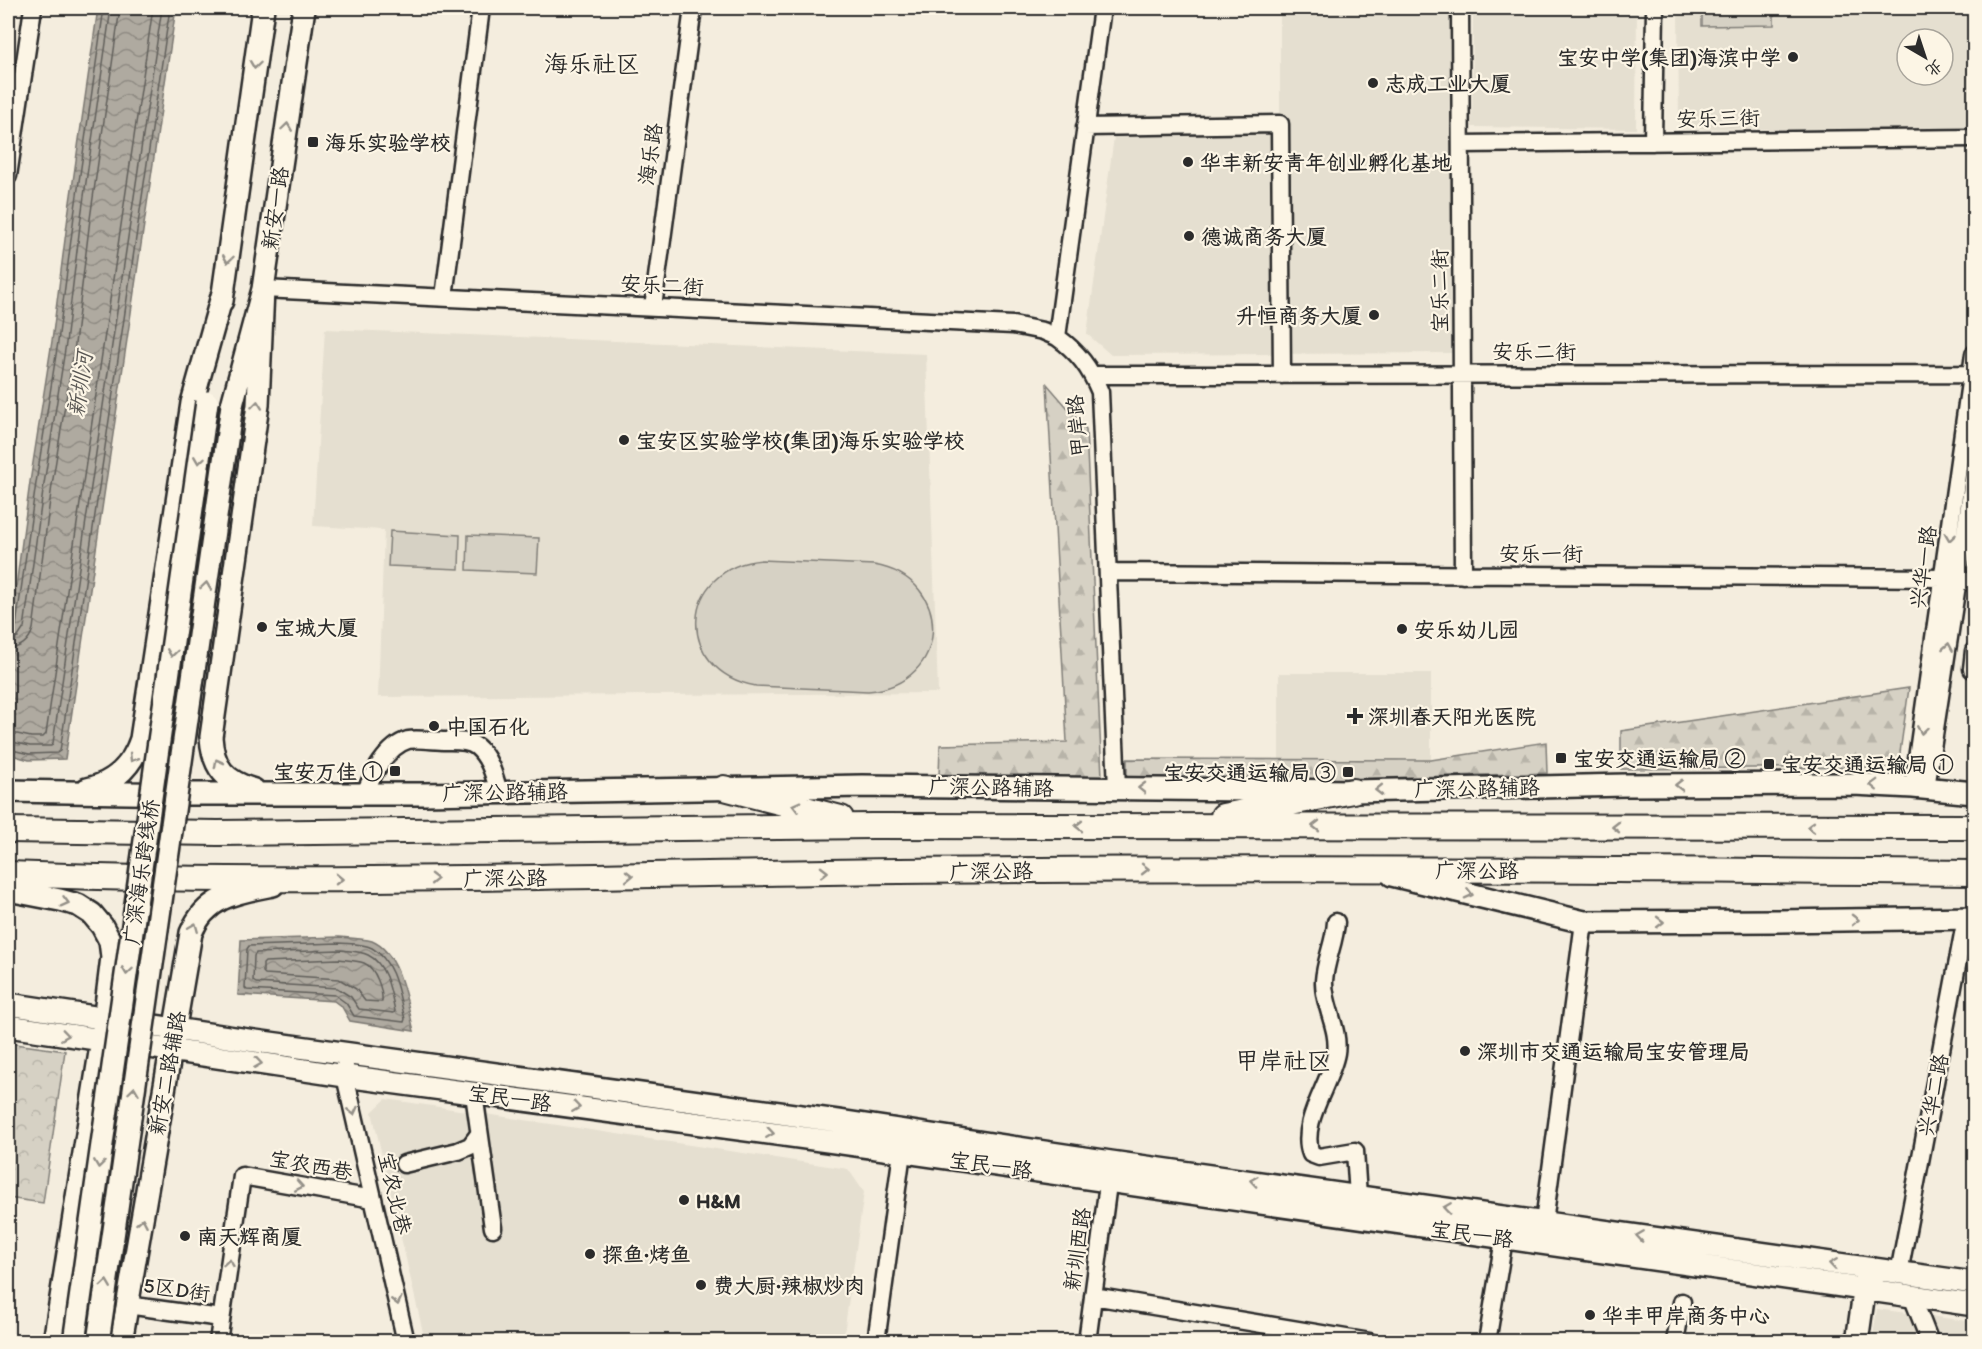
<svg xmlns="http://www.w3.org/2000/svg" width="1982" height="1349" font-family="Itim,'LXGW WenKai TC',sans-serif">
  <defs>
    <pattern id="forest-firs" width="22" height="20" patternUnits="userSpaceOnUse" patternTransform="scale(1.5)"><rect width="22" height="20" fill="#d6d1c4"/><path d="M5 1l3.5 6h-7zM16 11l3.5 6h-7z" fill="#b8b4a9"/></pattern>
    <pattern id="park-crowns" width="20" height="18" patternUnits="userSpaceOnUse" patternTransform="scale(1.5)"><rect width="20" height="18" fill="#d6d1c4"/><path d="M2 6a3 3 0 1 1 6 0M12 15a3 3 0 1 1 6 0" fill="none" stroke="#b8b4a9"/></pattern>
    <pattern id="water-waves" width="16" height="10" patternUnits="userSpaceOnUse" patternTransform="scale(1.5)"><rect width="16" height="10" fill="#afaaa0"/><path d="M0 5q4-4 8 0t8 0" fill="none" stroke="#8f8b83"/></pattern>
  </defs>
  <rect width="100%" height="100%" fill="#f4edde"/>
  <filter id="ink" filterUnits="userSpaceOnUse"><feTurbulence type="fractalNoise" baseFrequency=".0167" numOctaves="2"/><feDisplacementMap in="SourceGraphic" scale="12" xChannelSelector="R" yChannelSelector="G"/><feConvolveMatrix kernelMatrix="1 2 1 2 8 2 1 2 1" color-interpolation-filters="sRGB"/></filter>
  <g filter="url(#ink)">
    <path fill="#e5dfd0" fill-rule="evenodd" d="M1280 8H1454L1453 353 1111 355 1087 334 1117 115H1280Z
      M1473 8H1637L1636 129 1472 127Z
      M1678 8H1974V132L1679 128ZM1907 39H1943V75H1907Z
      M325 329 926 354 938 693 378 697 384 530 313 526Z
      M1279 673H1431V760L1279 759Z
      M386 1099 848 1169 864 1192 843 1341H425L372 1112Z
      M1877 1309 1974 1322V1341L1872 1342Z"/>
    <path fill="url(#forest-firs)" stroke="#807e78" stroke-width="1.5" d="M1047 384 1086 429 1102 777H939L940 745 1067 742Z
      M1909 688 1898 767 1621 769V731Z
      M1546 742 1547 773 1349 779H1127V759L1431 760Z"/>
    <path fill="url(#park-crowns)" stroke="#807e78" stroke-width="1.5" d="M8 1043 65 1051 43 1203 8 1198Z"/>
    <path fill="#d6d1c4" stroke="#807e78" stroke-width="1.5" d="M1702 8H1774V25L1702 26Z
      M390 531 460 535 459 569 388 566Z
      M468 535 539 538 537 573 467 570Z
      M762 560 874 565C956 579 950 685 868 691L756 686C673 671 679 567 762 560Z"/>
    <path fill="url(#water-waves)" stroke="#7a7771" stroke-width="1.5" d="M98 8H176L65 759 29 760 8 754V646L30 482 52 341 68 216Z
      M339 937C350 938 362 938 372 941 401 953 407 1004 414 1031L350 1021 342 1007 334 1001 238 995 241 940Z"/>
    <g fill="none" stroke-linecap="round" stroke-linejoin="round">
      <path stroke="#605e5a" stroke-width="1.5" d="M8 632 13 631 16 626 36 483 58 342 74 216 104 8
        M8 640 18 637 24 628 44 484 66 343 81 217 111 8
        M8 649C21 648 29 642 33 629L52 485 75 344 90 219 120 8
        M8 732 31 737H43L46 734 153 8
        M8 741 30 746H51L53 743 162 8
        M8 749 29 754 57 753 60 751 170 8
        M339 943C349 944 362 943 372 948 395 961 399 996 405 1019L404 1022 354 1016 346 1003 335 995 247 990 245 988 247 949 249 946Z
        M339 950C348 951 360 951 368 955 387 964 391 993 395 1011L394 1013 359 1009 351 997 337 988 256 983 253 981 254 956 256 953Z
        M338 959C346 960 356 960 364 963 376 968 383 991 382 1002L365 1001 356 989 339 979 265 974 263 972V964L265 962Z"/>
      <g stroke="#2b2b2b" stroke-width="21">
        <path id="minor" d="M1102 8 1057 337C1078 352 1090 368 1100 392L1117 788
          M1460 8 1463 575
          M1085 127 1280 124 1282 375
          M1653 142 1655 8
          M1461 144 1974 138
          M8 176 33 8
          M263 289 1013 325 1043 331 1057 337
          M444 297 481 8
          M653 307 693 8
          M1093 375 1974 374
          M1108 572 1944 578 1974 582
          M1974 651 1972 669H1974
          M1913 787 1974 354
          M1926 788 1974 474
          M365 794C371 776 387 746 408 740 417 738 435 741 445 741 455 741 469 740 477 747 490 758 494 776 499 792
          M1336 922C1335 942 1325 961 1324 981 1323 1005 1340 1029 1336 1053 1331 1083 1299 1123 1311 1154L1319 1157 1355 1151 1358 1196
          M345 1066V1076L406 1342
          M474 1094 493 1228
          M404 1164 458 1151 470 1146 479 1134
          M1544 1222 1584 922
          M1899 1273 1966 918
          M1093 1296 1370 1342
          M1912 1296 1930 1342
          M127 1305 221 1318
          M218 1342 242 1176 373 1199
          M876 1342 902 1152
          M1087 1342 1110 1169
          M1487 1342 1506 1227
          M1675 1342 1682 1302"/>
      </g>
      <g stroke="#2b2b2b" stroke-width="26">
        <path id="major" d="M222 301 263 8
          M232 405 263 289 304 8
          M87 789C115 783 132 766 141 739L192 403 224 289
          M254 790C225 781 213 768 211 737L258 405 263 289
          M8 791 188 794H424L862 786 1353 791 1626 785 1853 784 1913 787 1974 793
          M1392 875 1584 922 1778 921 1974 918
          M8 890 60 900 78 905 92 914 102 926 110 941 112 957 101 1046 54 1342
          M8 1004 248 1040 838 1121 1111 1162 1974 1283
          M8 1026 345 1076 835 1142 1974 1305
          M121 1342 191 933C206 896 237 892 273 885
          M1857 1342 1866 1278"/>
      </g>
      <g stroke="#2b2b2b" stroke-width="28">
        <path id="highway" d="M724 788 841 818
          M1223 816 1353 791
          M8 830 218 833 873 826 1974 827
          M8 874C281 885 554 876 828 872 1210 867 1592 869 1974 873"/>
      </g>
      <use href="#minor" stroke="#fcf5e5" stroke-width="16"/>
      <use href="#major" stroke="#fcf5e5" stroke-width="21"/>
      <use href="#highway" stroke="#fcf5e5" stroke-width="24"/>
      <g stroke="#2b2b2b" stroke-width="26" stroke-linecap="butt">
        <path id="major-bridge" d="M74 1342 207 402
          M98 1342 232 405"/>
      </g>
      <use href="#major-bridge" stroke="#fcf5e5" stroke-width="21"/>
    </g>
    <defs><path id="oneway-chevron" d="M-2-3.5L2.5 0L-2 3.5" fill="none" stroke-width="1.6" stroke-linecap="round" stroke-linejoin="round" transform="scale(1.5)"/></defs>
    <g stroke="#949088">
      <use href="#oneway-chevron" transform="translate(255 65) rotate(98)"/>
      <use href="#oneway-chevron" transform="translate(287 127) rotate(-82)"/>
      <use href="#oneway-chevron" transform="translate(228 259) rotate(98)"/>
      <use href="#oneway-chevron" transform="translate(257 405) rotate(-84)"/>
      <use href="#oneway-chevron" transform="translate(199 460) rotate(98)"/>
      <use href="#oneway-chevron" transform="translate(1950 537) rotate(98)"/>
      <use href="#oneway-chevron" transform="translate(206 586) rotate(-82)"/>
      <use href="#oneway-chevron" transform="translate(1948 647) rotate(-81)"/>
      <use href="#oneway-chevron" transform="translate(172 653) rotate(98)"/>
      <use href="#oneway-chevron" transform="translate(1922 730) rotate(98)"/>
      <use href="#oneway-chevron" transform="translate(133 758) rotate(121)"/>
      <use href="#oneway-chevron" transform="translate(218 763) rotate(-118)"/>
      <use href="#oneway-chevron" transform="translate(1679 785) rotate(180)"/>
      <use href="#oneway-chevron" transform="translate(1874 785) rotate(-178)"/>
      <use href="#oneway-chevron" transform="translate(1142 788) rotate(-179)"/>
      <use href="#oneway-chevron" transform="translate(1379 790) rotate(179)"/>
      <use href="#oneway-chevron" transform="translate(796 806) rotate(-165)"/>
      <use href="#oneway-chevron" transform="translate(1079 826) rotate(180)"/>
      <use href="#oneway-chevron" transform="translate(1316 826) rotate(-180)"/>
      <use href="#oneway-chevron" transform="translate(1616 827) rotate(-180)"/>
      <use href="#oneway-chevron" transform="translate(1811 827) rotate(-180)"/>
      <use href="#oneway-chevron" transform="translate(1145 869)"/>
      <use href="#oneway-chevron" transform="translate(824 872) rotate(-1)"/>
      <use href="#oneway-chevron" transform="translate(629 876) rotate(-1)"/>
      <use href="#oneway-chevron" transform="translate(339 879) rotate(1)"/>
      <use href="#oneway-chevron" transform="translate(434 879) rotate(-1)"/>
      <use href="#oneway-chevron" transform="translate(1469 894) rotate(14)"/>
      <use href="#oneway-chevron" transform="translate(65 902) rotate(15)"/>
      <use href="#oneway-chevron" transform="translate(1855 920) rotate(-1)"/>
      <use href="#oneway-chevron" transform="translate(1660 922)"/>
      <use href="#oneway-chevron" transform="translate(194 927) rotate(-68)"/>
      <use href="#oneway-chevron" transform="translate(127 971) rotate(98)"/>
      <use href="#oneway-chevron" transform="translate(65 1035) rotate(8)"/>
      <use href="#oneway-chevron" transform="translate(258 1063) rotate(8)"/>
      <use href="#oneway-chevron" transform="translate(134 1091) rotate(-82)"/>
      <use href="#oneway-chevron" transform="translate(576 1107) rotate(8)"/>
      <use href="#oneway-chevron" transform="translate(353 1111) rotate(77)"/>
      <use href="#oneway-chevron" transform="translate(770 1133) rotate(8)"/>
      <use href="#oneway-chevron" transform="translate(99 1164) rotate(98)"/>
      <use href="#oneway-chevron" transform="translate(1254 1181) rotate(-172)"/>
      <use href="#oneway-chevron" transform="translate(299 1186) rotate(10)"/>
      <use href="#oneway-chevron" transform="translate(1447 1208) rotate(-172)"/>
      <use href="#oneway-chevron" transform="translate(142 1222) rotate(-80)"/>
      <use href="#oneway-chevron" transform="translate(1640 1236) rotate(-172)"/>
      <use href="#oneway-chevron" transform="translate(229 1263) rotate(-82)"/>
      <use href="#oneway-chevron" transform="translate(1833 1264) rotate(-172)"/>
      <use href="#oneway-chevron" transform="translate(106 1284) rotate(-82)"/>
      <use href="#oneway-chevron" transform="translate(397 1301) rotate(77)"/>
    </g>
  </g>
  <g fill="#2b2b2b" stroke="#fcf5e5" stroke-width="2">
    <circle cx="1793" cy="57" r="6"/>
    <circle cx="1373" cy="83" r="6"/>
    <rect x="307" y="136" width="12" height="12" rx="3"/>
    <circle cx="1188" cy="162" r="6"/>
    <circle cx="1189" cy="236" r="6"/>
    <circle cx="1374" cy="315" r="6"/>
    <circle cx="624" cy="440" r="6"/>
    <circle cx="262" cy="627" r="6"/>
    <circle cx="1402" cy="629" r="6"/>
    <path d="M1352 707h6v6h6v6h-6v6h-6v-6h-6v-6h6z"/>
    <circle cx="434" cy="726" r="6"/>
    <rect x="1555" y="752" width="12" height="12" rx="3"/>
    <rect x="1763" y="758" width="12" height="12" rx="3"/>
    <rect x="389" y="765" width="12" height="12" rx="3"/>
    <rect x="1342" y="766" width="12" height="12" rx="3"/>
    <circle cx="1465" cy="1051" r="6"/>
    <circle cx="684" cy="1200" r="6"/>
    <circle cx="185" cy="1236" r="6"/>
    <circle cx="590" cy="1254" r="6"/>
    <circle cx="701" cy="1285" r="6"/>
    <circle cx="1590" cy="1315" r="6"/>
  </g>
  <g text-anchor="middle" dominant-baseline="central" stroke-width="4.5" stroke-linejoin="round" paint-order="stroke">
    <g font-size="21" font-weight="bold" fill="#2b2b2b" stroke="#fcf5e5" text-anchor="start">
      <text x="1781" y="57" text-anchor="end">宝安中学(集团)海滨中学</text>
      <text x="1385" y="83">志成工业大厦</text>
      <text x="325" y="142">海乐实验学校</text>
      <text x="1200" y="162">华丰新安青年创业孵化基地</text>
      <text x="1201" y="236">德诚商务大厦</text>
      <text x="1362" y="315" text-anchor="end">升恒商务大厦</text>
      <text x="636" y="440">宝安区实验学校(集团)海乐实验学校</text>
      <text x="274" y="627">宝城大厦</text>
      <text x="1414" y="629">安乐幼儿园</text>
      <text x="1368" y="716">深圳春天阳光医院</text>
      <text x="446" y="726">中国石化</text>
      <text x="1573" y="758">宝安交通运输局 ②</text>
      <text x="1781" y="764">宝安交通运输局 ①</text>
      <text x="383" y="771" text-anchor="end">宝安万佳 ①</text>
      <text x="1336" y="772" text-anchor="end">宝安交通运输局 ③</text>
      <text x="1477" y="1051">深圳市交通运输局宝安管理局</text>
      <text x="696" y="1200">H&amp;M</text>
      <text x="197" y="1236">南天辉商厦</text>
      <text x="602" y="1254">探鱼·烤鱼</text>
      <text x="713" y="1285">费大厨·辣椒炒肉</text>
      <text x="1602" y="1315">华丰甲岸商务中心</text>
    </g>
    <g font-size="21" fill="#2b2b2b" stroke="#fcf5e5">
      <text transform="translate(1718 118) rotate(-1)">安乐三街</text>
      <text transform="translate(650 154) rotate(-82)">海乐路</text>
      <text transform="translate(275 208) rotate(-82)">新安一路</text>
      <text transform="translate(662 285) rotate(3)">安乐二街</text>
      <text transform="translate(1439 291) rotate(-90)">宝乐二街</text>
      <text x="1534" y="351">安乐二街</text>
      <text transform="translate(1077 426) rotate(-95)">甲岸路</text>
      <text x="1541" y="553">安乐一街</text>
      <text transform="translate(1923 567) rotate(-82)">兴华一路</text>
      <text transform="translate(991 787) rotate(1)">广深公路辅路</text>
      <text transform="translate(1477 788) rotate(-1)">广深公路辅路</text>
      <text transform="translate(505 792) rotate(-1)">广深公路辅路</text>
      <text x="1477" y="870">广深公路</text>
      <text transform="translate(991 871) rotate(-1)">广深公路</text>
      <text transform="translate(141 872) rotate(-82)">广深海乐跨线桥</text>
      <text transform="translate(505 878) rotate(-1)">广深公路</text>
      <text transform="translate(167 1073) rotate(-80)">新安二路辅路</text>
      <text transform="translate(1933 1095) rotate(-79)">兴华二路</text>
      <text transform="translate(510 1098) rotate(8)">宝民一路</text>
      <text transform="translate(311 1165) rotate(10)">宝农西巷</text>
      <text transform="translate(991 1165) rotate(8)">宝民一路</text>
      <text transform="translate(395 1193) rotate(77)">宝农北巷</text>
      <text transform="translate(1472 1234) rotate(8)">宝民一路</text>
      <text transform="translate(1077 1249) rotate(-82)">新圳西路</text>
      <text transform="translate(177 1289) rotate(8)">5区D街</text>
    </g>
    <g font-size="22" font-style="italic" fill="#595754" stroke="#fcf5e5">
      <text transform="translate(80 384) rotate(-82)">新圳河</text>
    </g>
    <g font-size="24" fill="#2b2b2b" stroke="#fcf5e5">
      <text x="592" y="63">海乐社区</text>
      <text x="1283" y="1060">甲岸社区</text>
    </g>
  </g>
  <rect width="1982" height="1349" fill="none" stroke="#fcf5e5" stroke-width="30"/>
  <rect x="15" y="15" width="1952" height="1319" fill="none" stroke="#2b2b2b" stroke-width="2" filter="url(#ink)"/>
  <g transform="translate(1925 57) rotate(141)"><circle r="28" fill="#fcf5e5" stroke="#a8a49b" stroke-width="1.5"/>
  <path d="M0-4.5L10 22L0 15L-10 22Z" fill="#2b2b2b"/>
  <text y="-9" font-size="16" font-weight="bold" text-anchor="middle" fill="#2b2b2b">北</text>
  </g>
</svg>
